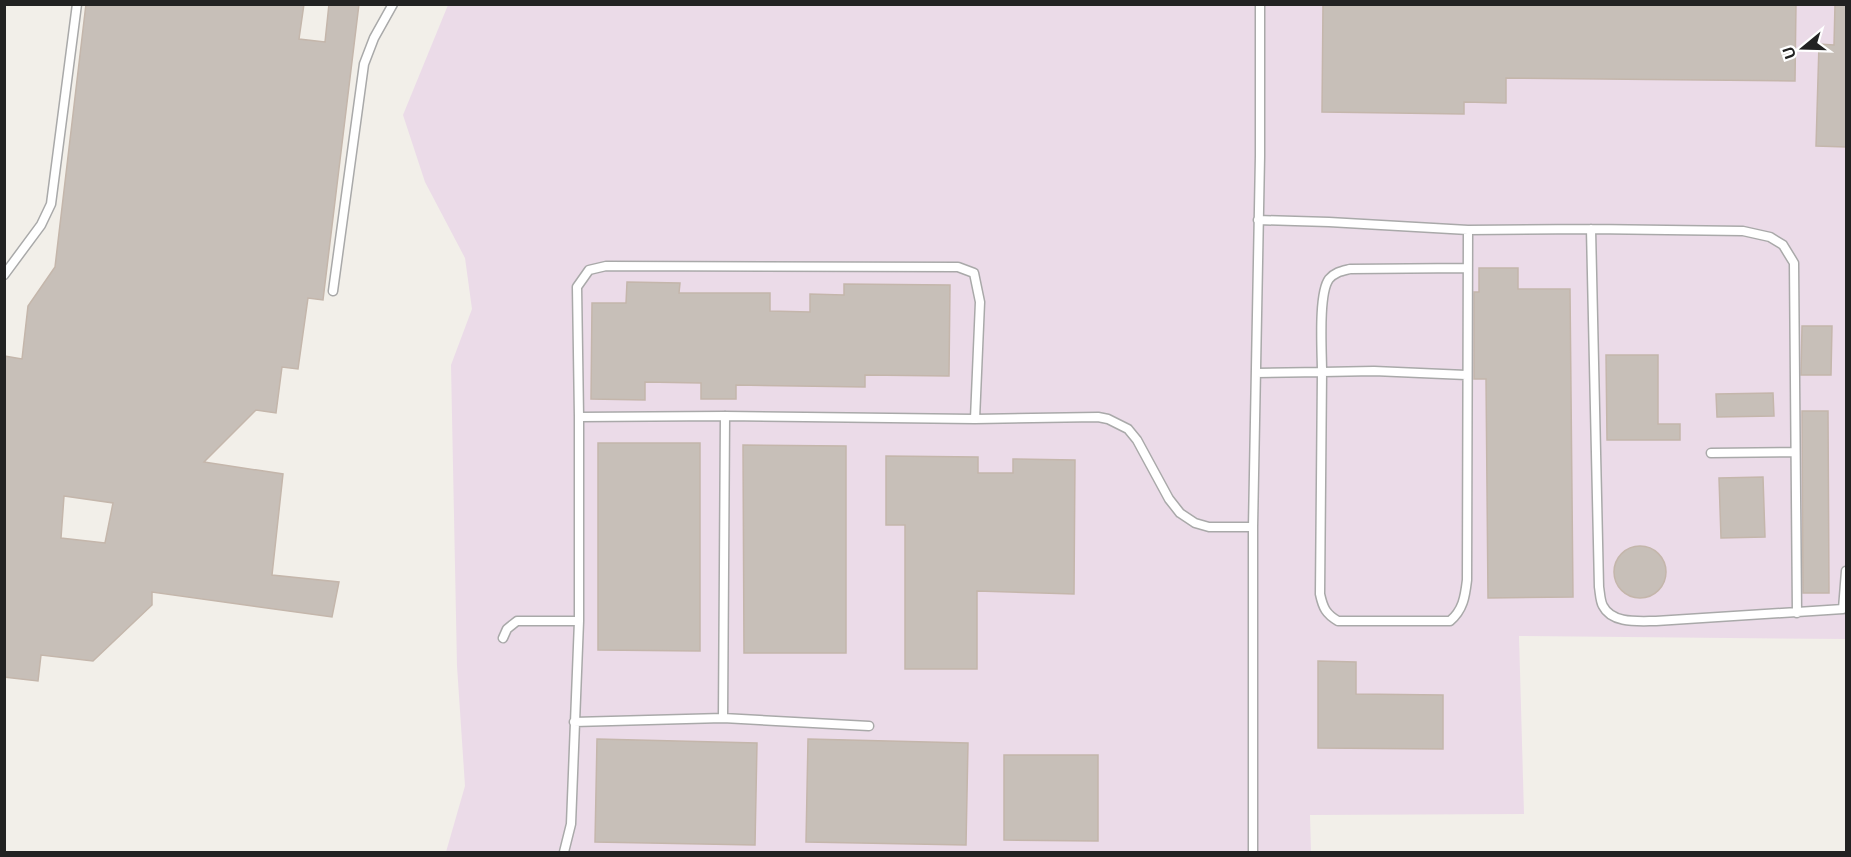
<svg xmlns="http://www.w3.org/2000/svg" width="1851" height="857" font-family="Helvetica,sans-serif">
  <rect width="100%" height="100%" fill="#f2efe9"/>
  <path fill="#ebdbe8" d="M448 5H1846V639L1519 636 1524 814 1310 815 1311 852H446L465 786 457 666 451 365 472 309 465 258 425 182 403 115Z"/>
  <path fill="#c7bfb8" stroke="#c4b6ab" stroke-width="1.5" fill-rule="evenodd" d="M86 4H304L299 39 325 42 329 4H359L323 300 308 298 298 369 282 367 276 413 256 410 204 462 283 474 272 575 339 582 332 617 152 592V605L93 661 41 655 38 681 4 677V356L22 359 28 306 55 267ZM64 496 113 503 105 543 61 538Z
    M1323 4H1796L1795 81 1506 78V103L1464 102V114L1322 112Z
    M1835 4H1846V147L1816 146 1819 44 1834 45Z
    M1479 268H1518V289H1570L1573 597 1488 598 1486 379H1474V292H1479Z
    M627 282 680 283 679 293H770V311L810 312V294L844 295V284L950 285 949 376 865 375V387L736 385V399H701V383L645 382V400L591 399 592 303H626Z
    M1802 326H1832L1831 375H1801Z
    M1606 355H1658V424H1680V440H1607Z
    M1773 393 1774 416 1717 417 1716 394Z
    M1802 411H1828L1829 593H1803Z
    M598 443H700V651L598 650Z
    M743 445 846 446V653H744Z
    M886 456 978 457V473H1013V459L1075 460 1074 594 977 591V669H905V525H886Z
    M1763 477 1765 537 1721 538 1719 478Z
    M1614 572a26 26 0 1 1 52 0a26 26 0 1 1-52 0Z
    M1318 661 1356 662V694L1443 695V749L1318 748Z
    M597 739 757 743 755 845 595 842Z
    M808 739 968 743 966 845 806 842Z
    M1004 755H1098V841L1004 840Z"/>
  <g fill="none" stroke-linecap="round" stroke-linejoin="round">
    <g stroke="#a9a9a9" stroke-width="11">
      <path id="service" d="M1258 220 1329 222 1468 230 1591 229 1743 231 1770 237 1783 245 1794 263 1797 613
        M1591 229 1599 587C1600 592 1600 601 1603 606 1612 624 1639 621 1656 621L1843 609 1846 571
        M4 275 41 225 51 204 77 4
        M333 291 364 64 374 38 393 4
        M1256 373 1322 372 1320 594C1323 608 1326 614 1338 621H1450C1463 610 1465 597 1467 580L1468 230
        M1466 375 1374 371 1322 372C1322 352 1318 294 1329 279 1335 272 1342 271 1350 269L1467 268
        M579 417 725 416 975 419 1098 417 1108 419 1128 429 1137 440 1169 499 1180 513 1195 523 1209 527H1253
        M1711 453 1794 452
        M503 638 507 629 517 621H579
        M723 718 725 416
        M574 722 723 718 869 726
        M564 852 571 824 579 621V417L577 287 589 270 606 266 958 267 974 273 980 302 975 419
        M1253 852V527L1260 156V4"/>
    </g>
    <use href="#service" stroke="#fff" stroke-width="8"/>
  </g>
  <rect width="1851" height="857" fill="none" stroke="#222222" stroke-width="12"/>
  <g transform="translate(1803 48) rotate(251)" stroke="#ffffff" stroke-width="4.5" paint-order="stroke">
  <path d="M0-4.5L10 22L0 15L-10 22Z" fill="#222222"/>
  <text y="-9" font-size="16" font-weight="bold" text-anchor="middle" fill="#222222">U</text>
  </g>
</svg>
